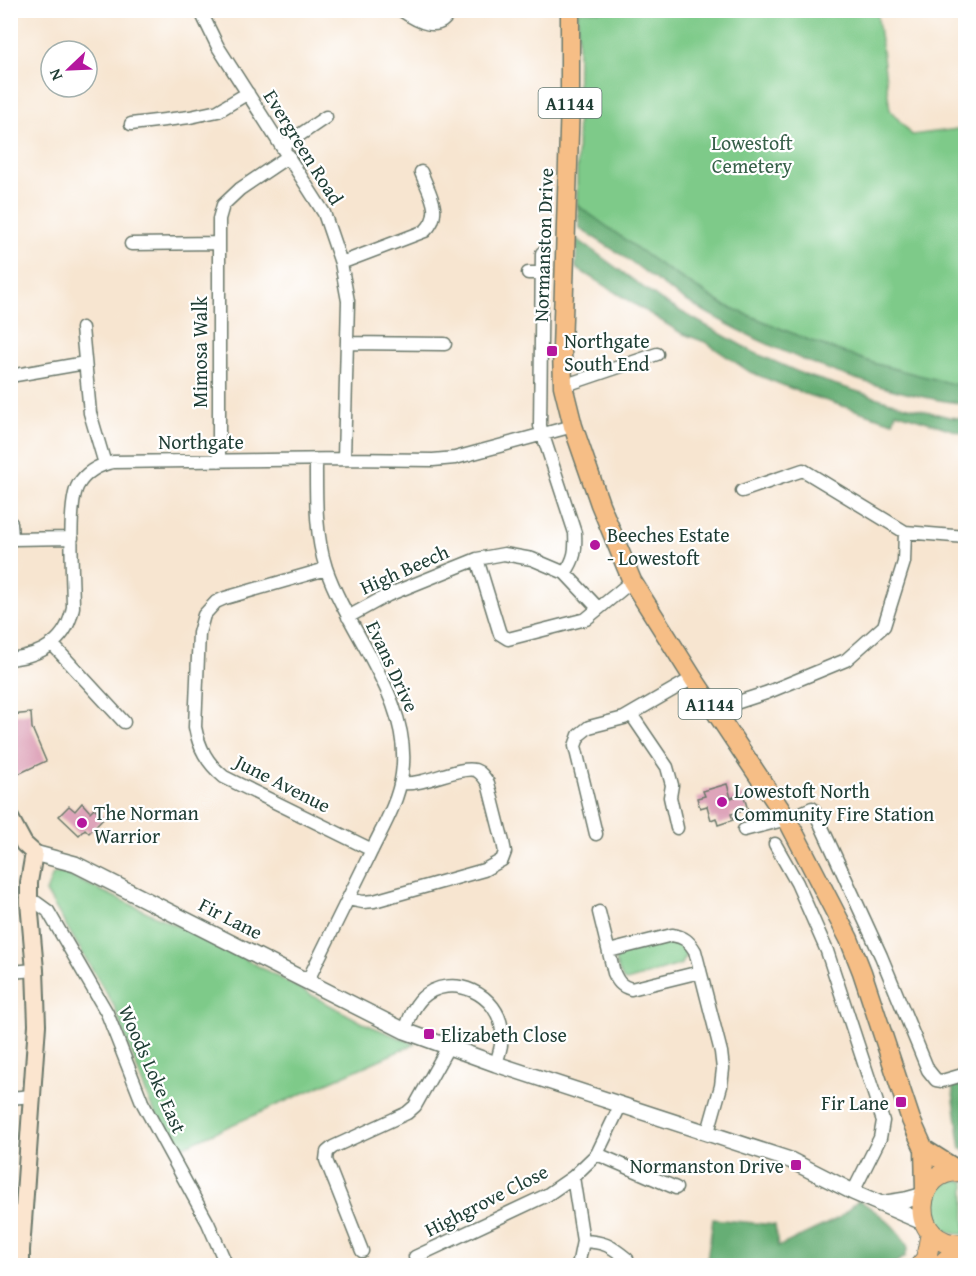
<svg xmlns="http://www.w3.org/2000/svg" width="976" height="1276" font-family="'Gentium Book Plus',serif">
  <rect width="100%" height="100%" fill="#fff"/>
  <filter id="ink" filterUnits="userSpaceOnUse"><feTurbulence type="fractalNoise" baseFrequency=".0167" numOctaves="2"/><feDisplacementMap in="SourceGraphic" scale="12" xChannelSelector="R" yChannelSelector="G"/><feConvolveMatrix kernelMatrix="1 2 1 2 8 2 1 2 1" color-interpolation-filters="sRGB"/></filter>
  <filter id="wash" filterUnits="userSpaceOnUse"><feTurbulence type="fractalNoise" baseFrequency=".008" numOctaves="4" result="noise"/><feDisplacementMap in="SourceGraphic" scale="24" xChannelSelector="R" yChannelSelector="G"/><feGaussianBlur stdDeviation="1.35" result="paint"/><feColorMatrix in="noise" values="0 0 0 0 0 0 0 0 0 0 0 0 0 0 0 0 0 1.4 0 .05"/><feComposite in="paint" operator="in"/></filter>
  <g filter="url(#wash)">
    <rect width="100%" height="100%" fill="#f7e5d0"/>
    <path fill="#7eca89" stroke="#4e845e" stroke-width="1.5" d="M578 11H877L890 110 912 135 965 128V387L947 383 876 364 811 341 724 305 660 265 577 205Z
      M63 873 225 948 363 1023 415 1044 175 1150 149 1101 114 1006 46 892 53 874Z
      M676 940C684 947 689 954 682 964L627 981 623 980 615 961 620 953Z
      M965 1181V1234C928 1237 921 1193 947 1183 952 1180 960 1181 965 1181Z"/>
    <path fill="#66ae75" stroke="#427654" stroke-width="1.5" d="M577 205 660 265 724 305 811 341 876 364 965 387V404C867 391 770 351 685 300 665 288 646 272 626 258 611 248 595 238 580 229Z
      M577 239 662 301 755 353 805 375 897 404 949 417 965 419V434L896 412 893 422 805 394 750 372 705 342 681 333 576 268Z
      M965 1081V1150L961 1149 952 1085Z
      M859 1200C880 1214 896 1225 908 1247L905 1257 891 1265 706 1266 713 1219 775 1225 778 1247 839 1218Z"/>
    <g id="blocks">
      <path fill="#dea4ba" d="M31 713 32 728 46 761 16 775 10 764V715Z
        M727 784 731 798 743 794 748 810 731 814 733 820 718 825 716 818 711 820 707 806 700 808 697 798 705 796 703 791Z
        M82 803 90 812 94 808 104 817 89 833 85 829 79 835 59 816 69 806 75 811Z"/>
    </g>
  </g>
  <g filter="url(#ink)">
    <use href="#blocks" fill-opacity="0" stroke="#6b786b" stroke-width="1.5"/>
    <g fill="none" stroke-linecap="round" stroke-linejoin="round">
      <g stroke="#6b786b" stroke-width="15">
        <path id="minor" d="M200 10 218 47 324 213 341 263 348 301 344 459
          M401 10C417 21 440 35 450 10
          M131 124 190 117 218 111 248 93
          M282 147 326 117
          M131 244 218 243
          M542 253 540 426 575 533C576 550 575 559 565 573
          M341 263 425 231C444 213 429 193 421 172
          M528 273H542
          M82 328 90 413 105 464
          M347 343 445 344
          M10 376 85 363
          M563 386 657 354
          M219 461V219L223 205 240 189 289 156
          M11 523 12 539 72 538
          M905 532 966 537
          M477 559 500 634 508 639 586 619 632 581
          M326 569 225 598 216 602 204 615 199 633 195 727C199 748 207 763 224 777L372 850
          M348 617 388 595 477 559 504 554 532 559 565 573 598 608
          M53 645 124 722
          M10 659C43 655 67 641 73 607 73 581 67 504 78 485 86 472 99 465 113 462L344 459 433 460 455 458 573 426
          M714 710 766 693 846 660 884 626 904 562 905 532 803 470 742 491
          M631 714 667 767 672 785 670 797 677 828
          M744 830 787 819 812 808 814 810 881 956 928 1070 936 1080 942 1081 966 1074
          M596 834 575 746 579 735 589 727 624 718 693 678
          M775 844 797 883 827 951 883 1121 880 1138 853 1192
          M348 899 363 902 374 901 484 870 502 860 505 852 503 842 488 783C484 777 481 772 475 770 458 766 424 786 401 783
          M29 902 37 903 48 911 107 1013 142 1102 208 1223 227 1266
          M599 912 614 973C618 982 621 986 631 989L700 972
          M609 951 672 935C684 937 689 941 695 951L721 1052 723 1069 721 1086 708 1132
          M10 972 35 970
          M308 980C328 939 348 898 368 858 381 830 398 804 402 774 413 701 349 635 326 568 315 534 316 497 316 460
          M405 1031C409 1019 413 1007 422 998 451 971 500 994 502 1032 503 1043 499 1054 496 1064
          M10 1098 32 1096
          M597 1154 676 1188
          M573 1177 583 1241 578 1266
          M583 1241C604 1242 610 1245 627 1259
          M362 1251 326 1160 327 1152 333 1147 407 1113 415 1106 448 1047
          M415 1257 547 1195 573 1177 597 1154 621 1104"/>
      </g>
      <g stroke="#6b786b" stroke-width="18">
        <path id="tertiary" d="M34 853 75 864 405 1031 496 1064 790 1160 853 1192 925 1223
          M880 1204 906 1200 924 1195"/>
      </g>
      <g stroke="#6b786b" stroke-width="20">
        <path id="secondary" d="M10 818 24 844 34 853 29 882V902L35 970 37 1025 21 1250V1266"/>
      </g>
      <g stroke="#6b786b" stroke-width="21">
        <path id="primary" d="M570 10V102L562 349 563 386 573 426 600 504 632 581 693 678 787 819 849 939 862 972 911 1120 924 1149 925 1191
          M924 1149 959 1171"/>
      </g>
      <g stroke="#6b786b" stroke-width="22">
        <path id="trunk" d="M966 1172C910 1162 906 1251 966 1244
          M920 1266 926 1259 931 1233
          M940 1266 964 1244"/>
      </g>
      <use href="#minor" stroke="#fff" stroke-width="12"/>
      <use href="#tertiary" stroke="#fff" stroke-width="15"/>
      <use href="#secondary" stroke="#fbe5cf" stroke-width="16"/>
      <use href="#primary" stroke="#f6be86" stroke-width="18"/>
      <use href="#trunk" stroke="#f6be86" stroke-width="20"/>
    </g>
  </g>
  <g fill="#b5179e" stroke="#fff" stroke-width="2">
    <rect x="546" y="345" width="12" height="12" rx="3"/>
    <circle cx="595" cy="545" r="6"/>
    <circle cx="722" cy="802" r="6"/>
    <circle cx="82" cy="823" r="6"/>
    <rect x="423" y="1028" width="12" height="12" rx="3"/>
    <rect x="895" y="1096" width="12" height="12" rx="3"/>
    <rect x="790" y="1159" width="12" height="12" rx="3"/>
  </g>
  <g text-anchor="middle" dominant-baseline="central" stroke-width="4.5" stroke-linejoin="round" paint-order="stroke">
    <g fill="#fff" stroke="#627771" stroke-width="1.5">
      <rect x="538.5" y="88" width="63" height="30" rx="4.5"/>
      <rect x="678.5" y="689" width="63" height="30" rx="4.5"/>
    </g>
    <g font-size="18" font-weight="bold" fill="#1f3d34">
      <text x="570" y="103">A1144</text>
      <text x="710" y="704">A1144</text>
    </g>
    <g font-size="20" fill="#376049" stroke="#fff">
      <text x="752" y="142">Lowestoft<tspan x="752" dy="23">Cemetery</tspan></text>
    </g>
    <g font-size="20" fill="#1f3d34" stroke="#fff">
      <text transform="translate(304 147) rotate(58)">Evergreen Road</text>
      <text transform="translate(543 245) rotate(-88)">Normanston Drive</text>
      <text transform="translate(199 352) rotate(-90)">Mimosa Walk</text>
      <text x="201" y="441">Northgate</text>
      <text transform="translate(404 569) rotate(-24)">High Beech</text>
      <text transform="translate(393 666) rotate(65)">Evans Drive</text>
      <text transform="translate(283 783) rotate(27)">June Avenue</text>
      <text transform="translate(231 918) rotate(27)">Fir Lane</text>
      <text transform="translate(153 1069) rotate(66)">Woods Loke East</text>
      <text transform="translate(486 1200) rotate(-27)">Highgrove Close</text>
    </g>
    <g font-size="20" fill="#1f3d34" stroke="#fff" text-anchor="start">
      <text x="564" y="340">Northgate<tspan x="564" dy="23">South End</tspan></text>
      <text x="607" y="534">Beeches Estate<tspan x="607" dy="23">- Lowestoft</tspan></text>
      <text x="734" y="790">Lowestoft North<tspan x="734" dy="23">Community Fire Station</tspan></text>
      <text x="94" y="812">The Norman<tspan x="94" dy="23">Warrior</tspan></text>
      <text x="441" y="1034">Elizabeth Close</text>
      <text x="889" y="1102" text-anchor="end">Fir Lane</text>
      <text x="784" y="1165" text-anchor="end">Normanston Drive</text>
    </g>
  </g>
  <rect width="976" height="1276" fill="none" stroke="#fff" stroke-width="36"/>
  <g transform="translate(69 69) rotate(247)"><circle r="28" fill="#ffffff" stroke="#a5b1ae" stroke-width="1.5"/>
  <path d="M0-4.5L10 22L0 15L-10 22Z" fill="#b5179e"/>
  <text y="-9" font-size="16" font-weight="bold" text-anchor="middle" fill="#1f3d34">N</text>
  </g>
</svg>
